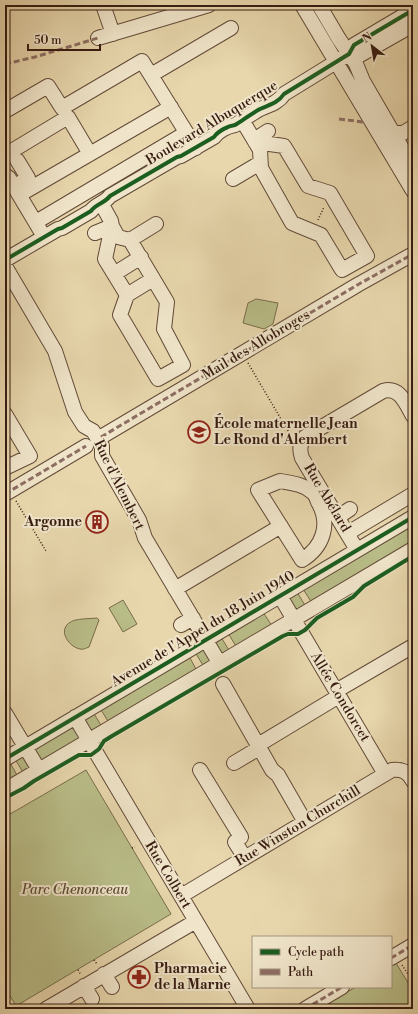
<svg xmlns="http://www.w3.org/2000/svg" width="418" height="1014" font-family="'Libre Bodoni',serif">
  <rect width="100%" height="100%" fill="#e8d7ad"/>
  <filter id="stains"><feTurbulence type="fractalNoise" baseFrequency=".005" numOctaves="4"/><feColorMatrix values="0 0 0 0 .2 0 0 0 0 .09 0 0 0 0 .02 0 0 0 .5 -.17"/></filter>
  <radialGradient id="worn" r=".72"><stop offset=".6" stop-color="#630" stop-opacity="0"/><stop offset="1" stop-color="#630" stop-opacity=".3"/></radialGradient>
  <path fill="#b9bd88" stroke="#786c4c" d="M256 299 278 303 273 324 264 329 243 323 248 303Z
    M413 522V542L312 603 303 589Z
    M297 592 306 607 300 611 296 610 290 599 291 596Z
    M123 600 137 624 123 632 109 608Z
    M263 612 272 626 237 648 228 633Z
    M97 618 99 620 89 647C86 648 83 650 80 649 69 647 58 631 69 623 75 618 89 619 97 618Z
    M221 637 230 652 225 655 221 654 215 645 216 640Z
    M200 649 204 650 210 660 208 665 204 667 195 652Z
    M189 656 197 671 109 723 100 708Z
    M93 712 102 727 93 732 89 731 84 718Z
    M70 725 76 727 81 735 79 741 45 761 39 760 33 751 35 747Z
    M22 755 31 765 29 770 24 774 15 759Z
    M9 761 18 777 5 784V763Z
    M86 770 171 914 16 1006 5 987V817Z
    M396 963 413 991V1003L402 1009H333L329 1002 356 987H391V966Z"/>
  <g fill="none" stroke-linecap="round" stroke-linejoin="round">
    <g stroke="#624a38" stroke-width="16">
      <path id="minor" d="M103 5 113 34
        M302 5 413 191
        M319 5 339 39 356 64 363 81 413 167
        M98 38 209 5
        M349 54 360 55 413 25
        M151 75 231 28
        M5 111 48 86 62 108 142 61 196 148
        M242 120 260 150 261 168 292 223 321 235 342 270 367 256 330 193 308 186 284 146 255 142
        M393 133H403L413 127
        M254 140 268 131
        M5 155 68 117 90 154
        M5 175 9 178 40 230
        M233 179 260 163
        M14 187 28 178 17 160
        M19 195 171 107
        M36 222 186 133
        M112 226 118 237 130 240 167 302 164 329 183 365 158 379 120 315 127 295 105 259Z
        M95 233 112 226 111 221 101 203
        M130 240 156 224
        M5 260 58 229 62 228 91 211C96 204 105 203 110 196L177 157 181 156 214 137C218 131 228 126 235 125 243 120 251 114 260 109 269 105 278 103 284 94L349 54 354 45 413 10
        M5 266 55 351 75 412 84 426 93 431 102 446V456L139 520 145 538 220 664
        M114 274 141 257
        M127 295 153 279
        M5 414 30 456 5 468
        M101 437 359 284 413 254
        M280 481C291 483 303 484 312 492 315 494 317 499 318 502 331 524 323 547 302 560L258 490Z
        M5 494 86 446
        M338 517 350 509
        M348 533 413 494
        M357 550 302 458C299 449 300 444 305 437L383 391C400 386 406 404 413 416
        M175 589 281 526
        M280 596 385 774
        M181 625 193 618
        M223 684 272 770 278 775 305 822
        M336 691 413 646
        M5 713 39 770
        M75 717 248 1009
        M258 745 339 696
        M5 759 413 517
        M234 763 259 748
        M200 770 241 837 235 842 245 858
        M5 790 413 549
        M181 896 392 770C403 769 408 772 413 781
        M391 958 413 945
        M104 974 112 987
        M84 986 92 999
        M46 1009 196 921
        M305 1009 342 987"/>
    </g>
    <path stroke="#361b11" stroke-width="1.5" stroke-dasharray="1 2" stroke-linecap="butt" d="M318 220 324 207
      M248 363 291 436
      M16 501 46 551
      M408 760 413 757
      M5 806 10 814
      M132 848 135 847
      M94 960 97 964
      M402 965 413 982
      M78 970 81 975
      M408 1009 413 1006"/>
    <use href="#minor" stroke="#f0e5ca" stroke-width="14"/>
    <path stroke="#8d6e63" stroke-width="3" stroke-dasharray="6 3" stroke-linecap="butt" d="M5 64 35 57 98 38
      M339 119 363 122
      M101 437 359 284 413 254
      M5 494 86 446
      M391 958 413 945
      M305 1009 342 987"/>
    <g stroke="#f0e5ca" stroke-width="6">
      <path id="cycleway" d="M5 260 58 229 62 228 91 211C96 204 105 203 110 196L177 157 181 156 214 137C218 131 228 126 235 125 243 120 251 114 260 109 269 105 278 103 284 94L349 54 354 45 413 10
        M5 759 413 517
        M5 798 24 788 34 781 79 755H91L99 749 104 741 112 736 283 636 288 634H298L305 630 317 618 353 597 364 586 413 556"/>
    </g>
    <use href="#cycleway" stroke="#1b5e20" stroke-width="4"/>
  </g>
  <defs>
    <g id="school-ring" transform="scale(1.15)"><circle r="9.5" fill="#f0e5ca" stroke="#8f2418" stroke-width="1.5"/><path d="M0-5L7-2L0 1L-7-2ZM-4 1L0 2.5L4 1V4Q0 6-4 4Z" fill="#8f2418"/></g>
    <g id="building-ring" transform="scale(1.15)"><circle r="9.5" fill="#f0e5ca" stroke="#8f2418" stroke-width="1.5"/><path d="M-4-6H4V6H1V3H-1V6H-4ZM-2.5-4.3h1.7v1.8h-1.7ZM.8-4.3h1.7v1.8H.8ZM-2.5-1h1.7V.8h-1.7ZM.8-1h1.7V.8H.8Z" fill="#8f2418"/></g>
    <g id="pharmacy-ring" transform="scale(1.15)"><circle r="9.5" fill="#f0e5ca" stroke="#8f2418" stroke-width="1.5"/><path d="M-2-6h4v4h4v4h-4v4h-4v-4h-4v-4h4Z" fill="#8f2418"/></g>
  </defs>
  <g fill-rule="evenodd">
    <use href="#school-ring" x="199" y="432"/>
    <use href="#building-ring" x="97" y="522"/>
    <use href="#pharmacy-ring" x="139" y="977"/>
  </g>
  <g text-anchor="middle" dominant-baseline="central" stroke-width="4" stroke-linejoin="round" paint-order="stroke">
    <g font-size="14" fill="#361b11" stroke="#f0e5ca">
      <text transform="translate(212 123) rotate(-31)">Boulevard Albuquerque</text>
      <text transform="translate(256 345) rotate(-31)">Mail des Allobroges</text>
      <text transform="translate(119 485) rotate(64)">Rue d'Alembert</text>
      <text transform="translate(327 498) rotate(59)">Rue Abélard</text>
      <text transform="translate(203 629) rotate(-31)">Avenue de l'Appel du 18 Juin 1940</text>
      <text transform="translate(340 697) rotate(59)">Allée Condorcet</text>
      <text transform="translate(298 826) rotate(-31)">Rue Winston Churchill</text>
      <text transform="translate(168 875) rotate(59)">Rue Colbert</text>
    </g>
    <g font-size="14" font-weight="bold" fill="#361b11" stroke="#f0e5ca" text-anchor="start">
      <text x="214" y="424">École maternelle Jean<tspan x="214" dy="16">Le Rond d'Alembert</tspan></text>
      <text x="82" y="522" text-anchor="end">Argonne</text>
      <text x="154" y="969">Pharmacie<tspan x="154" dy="16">de la Marne</tspan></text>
    </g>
    <g font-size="14" font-style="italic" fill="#5d4c35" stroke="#f0e5ca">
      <text x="75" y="890">Parc Chenonceau</text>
    </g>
  </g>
  <rect width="418" height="1014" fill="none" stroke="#e8d7ad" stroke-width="20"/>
  <rect x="6" y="6" width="406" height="1002" fill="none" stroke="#361b11" stroke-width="2"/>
  <rect x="10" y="10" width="398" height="994" fill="none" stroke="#361b11"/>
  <rect x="252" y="936" width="140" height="52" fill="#f0e5ca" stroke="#a69480"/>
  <rect x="260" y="949" width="20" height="6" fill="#1b5e20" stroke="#a69480"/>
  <text x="288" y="956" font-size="12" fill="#361b11">Cycle path</text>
  <rect x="260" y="969" width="20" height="6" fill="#8d6e63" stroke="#a69480"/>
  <text x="288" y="976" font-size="12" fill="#361b11">Path</text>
  <g transform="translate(372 46) rotate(329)" stroke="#f0e5ca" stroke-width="3" paint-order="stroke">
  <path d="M0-3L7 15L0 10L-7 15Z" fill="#361b11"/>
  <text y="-6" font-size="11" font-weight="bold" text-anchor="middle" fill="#361b11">N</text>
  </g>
  <path d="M28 44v6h72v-6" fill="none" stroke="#361b11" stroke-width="2"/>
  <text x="34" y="44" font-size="12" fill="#361b11" stroke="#f0e5ca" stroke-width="3" paint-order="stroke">50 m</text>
  <rect width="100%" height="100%" filter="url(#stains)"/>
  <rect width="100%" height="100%" fill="url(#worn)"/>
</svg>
